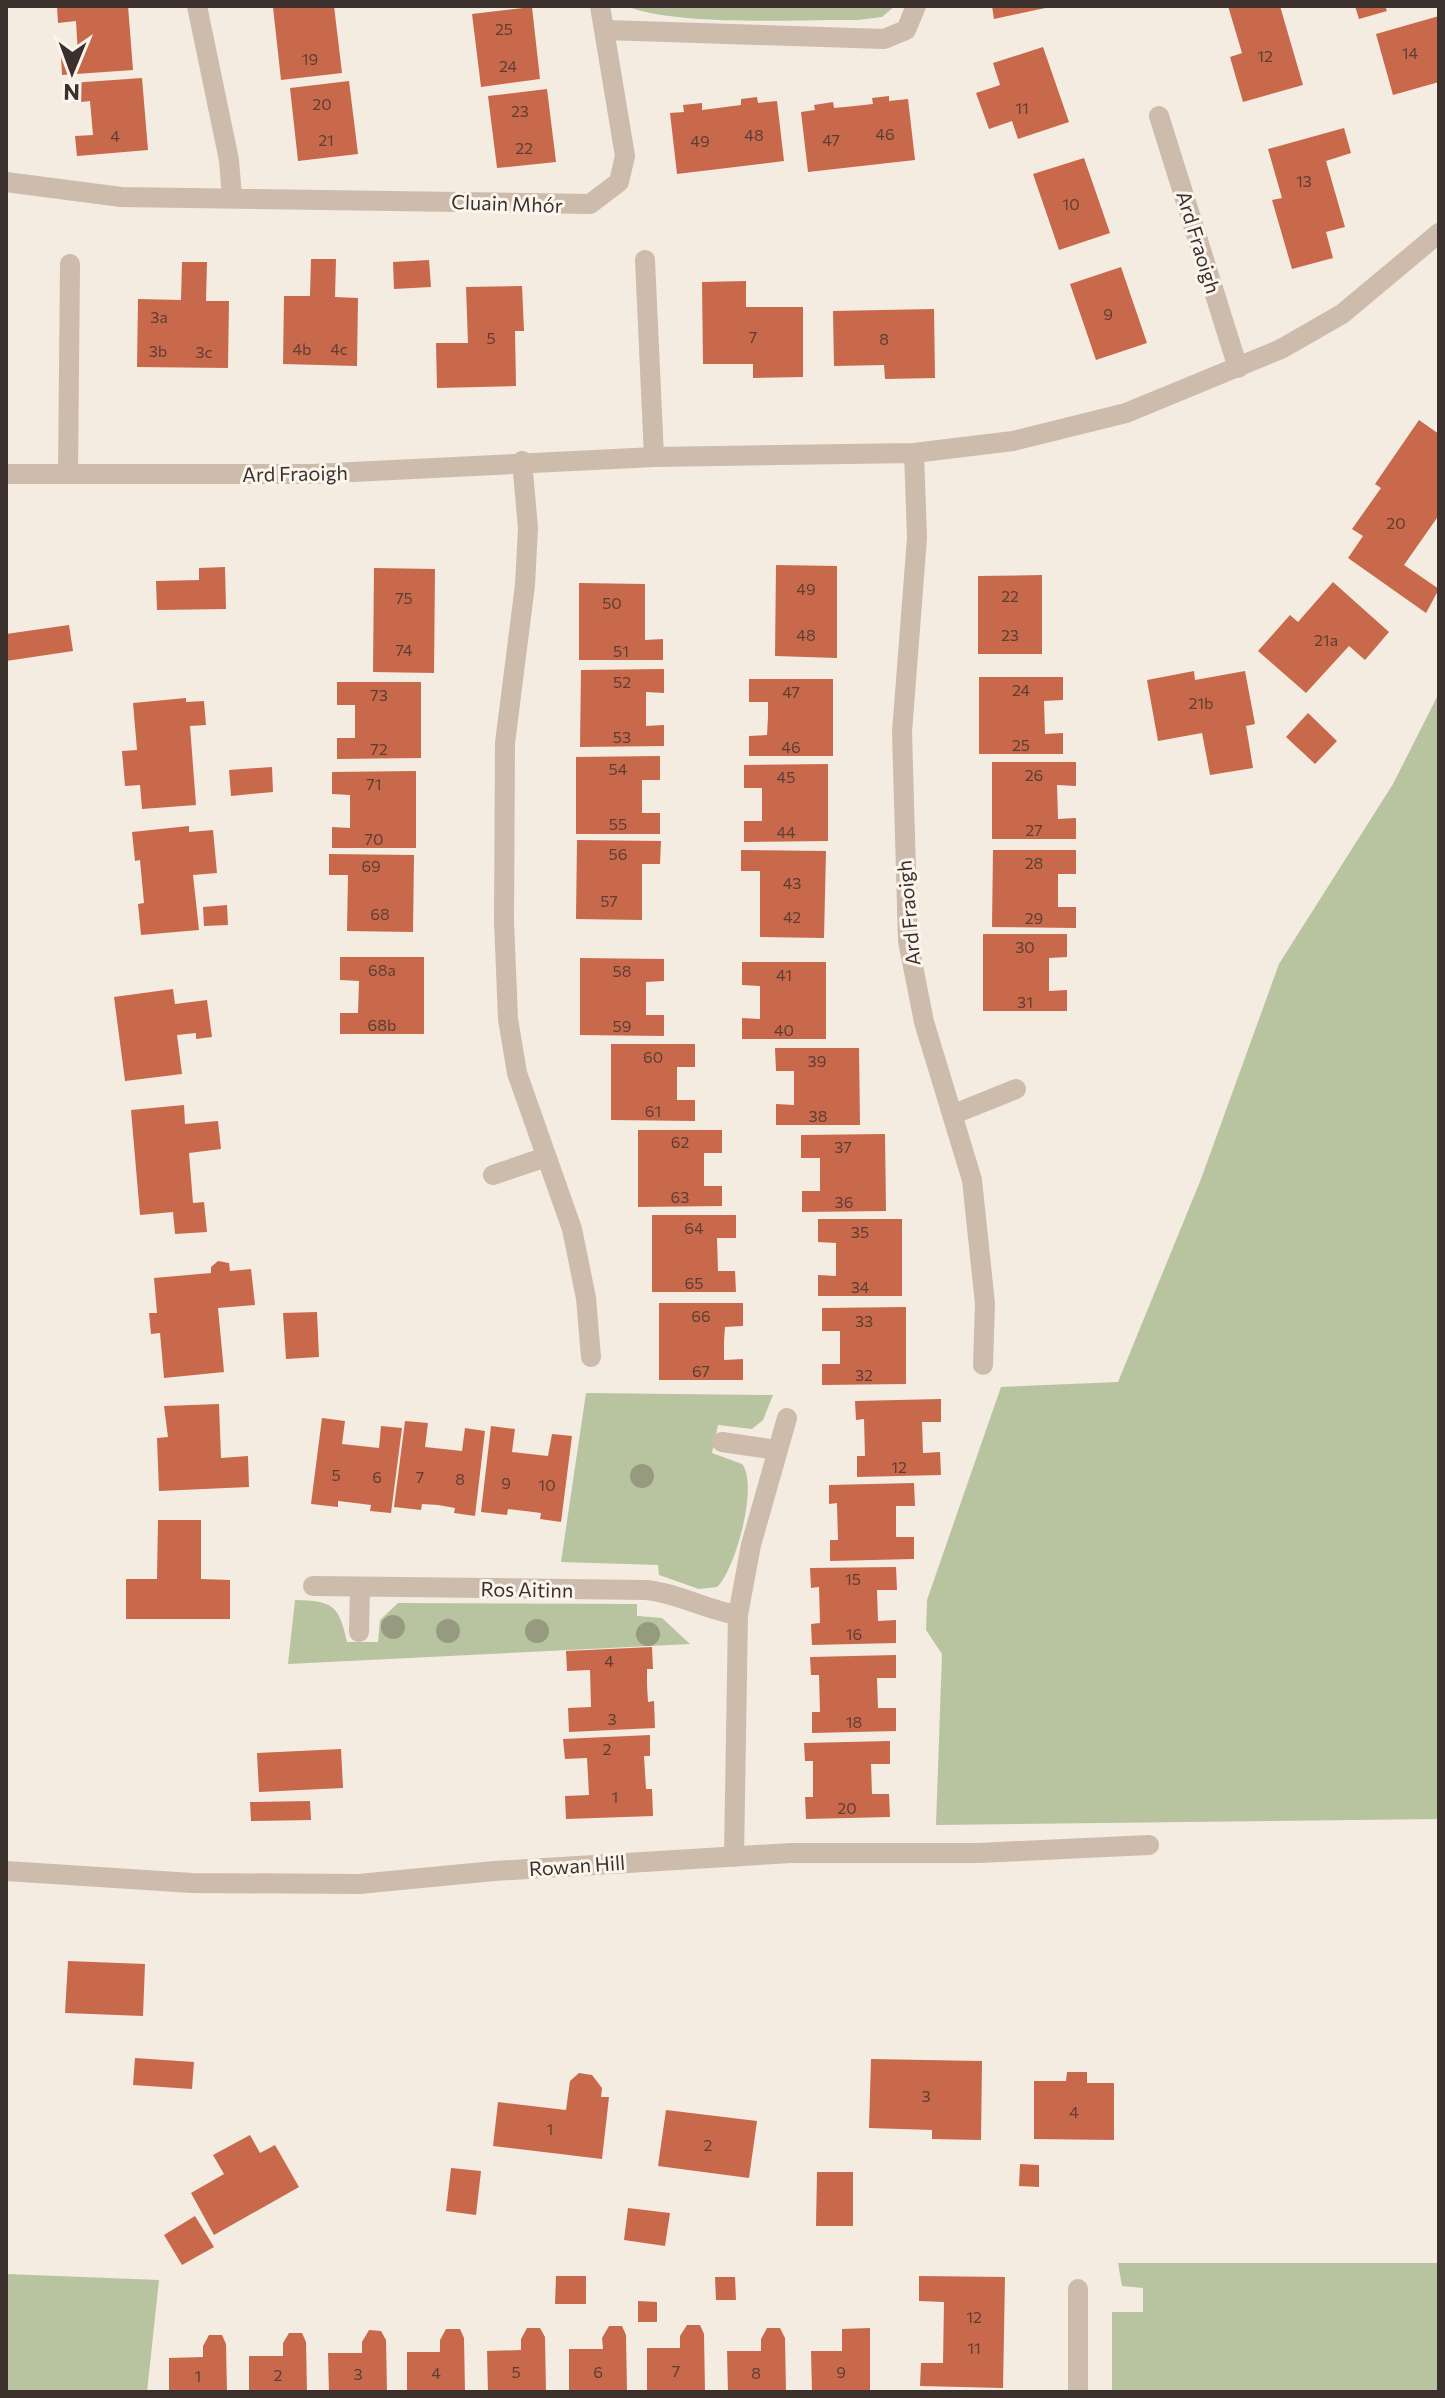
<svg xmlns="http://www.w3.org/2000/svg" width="1445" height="2398" font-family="Commissioner,sans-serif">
  <rect width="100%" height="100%" fill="#f4ebe1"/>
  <path fill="#b8c4a0" d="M626 6H895L882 17 858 20C797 19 679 27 626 6Z
    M1439 693V1819L936 1825 942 1654 926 1630 927 1600 1001 1387 1118 1382 1201 1179 1279 964 1393 784Z
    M586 1393 773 1395 763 1420 752 1429 718 1425 712 1453 742 1464C759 1484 735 1571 717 1587L699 1589 659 1575 658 1565 561 1562Z
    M295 1600C333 1601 339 1605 347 1642H378L380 1620 398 1603 637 1604V1616L662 1618 690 1644 288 1664Z
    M1118 2263H1439V2392H1112V2312H1143V2288L1122 2286Z
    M6 2274 159 2280 147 2392H6Z"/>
  <path fill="#c8694b" d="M57 6H128L133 70 62 75 61 56 78 54 77 38 76 21 58 23Z
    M334 6 342 73 281 80 273 7Z
    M992 6H1050V7L994 19Z
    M1228 6H1280L1303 85 1243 102 1230 57 1242 53Z
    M1355 6H1385L1387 11 1359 19Z
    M532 7 540 79 481 87 472 14Z
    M1439 16V82L1393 95 1376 34Z
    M1043 47 1069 122 1018 139 1012 121 989 129 976 93 1000 85 993 63Z
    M142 78 148 150 77 156 75 136 93 135 90 101 73 103 71 83Z
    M349 81 358 154 298 161 290 88Z
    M547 89 556 162 497 168 488 96Z
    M889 96V101L908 99 915 160 808 172 801 112 815 110 814 105 833 102 834 108 855 106 873 104 872 98Z
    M757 97 758 103 777 101 784 161 677 174 670 113 684 112 683 105 702 103V110L741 105V99Z
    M1344 128 1351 153 1326 161 1345 227 1326 232 1333 258 1292 269 1272 200 1282 198 1268 149Z
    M1084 158 1110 233 1059 250 1033 174Z
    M311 259H336L335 297 358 298 357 366 283 364 284 296H310Z
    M429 260 431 287 394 289 393 262Z
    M182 262H207L206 301H229L228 368 137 367 138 299 181 300Z
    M1121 267 1147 343 1096 360 1070 284Z
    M746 281V307H803V377L753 378V364H703L702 282Z
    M522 286 524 331H515L516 386 437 388 436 343H468L466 287Z
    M934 309 935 378 885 379 884 365 834 366 833 311Z
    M1419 420 1439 434V515L1404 565 1439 589 1426 613 1348 558 1363 536 1352 529 1381 488 1375 484Z
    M776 565 837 566V658L775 656Z
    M225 567 226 609 157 610 156 581 199 580V568Z
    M374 568 435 569 434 673 373 672Z
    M1042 575V654H978V576Z
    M1333 582 1389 632 1365 660 1349 646 1306 693 1258 651 1290 615 1298 622Z
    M579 583 645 584V640L663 639V660H579Z
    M69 625 73 651 6 661V634Z
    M664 669V693L646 692V726L664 725V746L580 747 581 670Z
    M1194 671 1195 680 1245 671 1255 724 1246 726 1253 768 1210 775 1202 733 1158 741 1147 680Z
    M979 677H1063V700L1044 701 1045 734 1063 733V754H979Z
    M749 679H833V756H749V736L767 735 768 717V702H749Z
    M337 682H421V758L337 759V738H355V705H337Z
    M186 698V702L204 701 206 725 190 726 196 805 142 809 140 785 125 786 122 751 137 750 133 703Z
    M1308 713 1337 741 1315 764 1286 737Z
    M660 756V780H642V813H660V834H576V757Z
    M992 762H1076V786L1057 785 1058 819 1076 818V839H992Z
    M828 764V841L744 842V821H762V788H744V765Z
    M272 767 273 792 231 796 229 770Z
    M416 771V848H332V827L350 828V795L332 794V772Z
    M189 826V832L213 830 217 873 193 875 199 930 141 935 138 904 144 903 140 860 135 861 132 832Z
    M577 840 661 841 660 864H642V920L576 919Z
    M741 850 826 851 824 938 760 937V871H741Z
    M993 850H1076V874H1058V907H1076V928L992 927Z
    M329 854 414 855 413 932 347 931 348 875H329Z
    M227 905 228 925 204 926 203 907Z
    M983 934H1067V957L1049 958V991L1067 990V1011H983Z
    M340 957H424V1034H340V1013H358L359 981 340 980Z
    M580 958 664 959V981L646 982V1015H664V1036L580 1035Z
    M742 962H826V1039H742V1018L760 1019V986L742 985Z
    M173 989 175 1004 207 1000 212 1037 196 1039V1033L177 1035 182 1074 125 1081 114 997Z
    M611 1044H695V1067H677V1100H695V1121L611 1120Z
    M775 1048H859L860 1125H776V1104L794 1105V1071H776Z
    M184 1105 185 1124 218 1121 221 1149 189 1153 193 1203 204 1202 207 1232 175 1234 173 1212 140 1215 131 1110Z
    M638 1130H722V1153H704V1186H722V1206L638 1207Z
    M885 1134 886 1211 802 1212V1191H820V1158H801V1135Z
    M652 1215H736V1238H717L718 1271H735L736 1292H652Z
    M818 1219H902V1296H818V1275L836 1276V1243L818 1242Z
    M218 1261 229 1263 230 1271 251 1269 255 1305 218 1308 224 1372 164 1378 160 1333 151 1334 149 1313H157L154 1278 211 1273V1267Z
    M659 1303H743V1326L725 1327 724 1341V1360L743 1359V1380H659Z
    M906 1307V1384L822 1385V1364H840V1331H822V1308Z
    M317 1312 319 1357 286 1359 283 1313Z
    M941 1399V1422H922L923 1453 940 1452 941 1475 857 1477V1456H865L864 1419 856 1420 855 1401Z
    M219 1404 221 1458 248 1456 249 1487 159 1491 157 1438 168 1437 164 1406Z
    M322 1418 345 1421 342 1444 379 1448 381 1426 402 1428 391 1513 370 1511 371 1505 355 1503 338 1501V1507L311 1504Z
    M405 1421 428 1423 425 1447 462 1451 465 1428 485 1431 475 1516 454 1513 455 1508 438 1505 422 1504 421 1510 394 1507Z
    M491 1426 515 1429 512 1452 548 1456 552 1434 572 1436 561 1522 540 1519 541 1513 525 1511 508 1509 507 1515 481 1512Z
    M914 1483 915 1506H896V1537H914V1559L830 1561V1540H838L837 1503 829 1504V1485Z
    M158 1520H201V1579L230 1580V1619H126V1579H157Z
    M896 1567 897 1590H877L878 1621 896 1620V1643L812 1645 811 1624 820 1623 819 1587 811 1588 810 1568Z
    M652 1647 653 1669H647V1685L648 1702 654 1701 655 1728 569 1732 568 1708 591 1707 590 1670 567 1671 566 1651Z
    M896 1655V1678H877L878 1708H896V1731L812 1733V1712H820L819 1675H811L810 1657Z
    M650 1735V1756H644L645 1773 646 1789H652L653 1816 566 1819 565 1796 589 1795 587 1758 565 1759 563 1739Z
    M890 1741V1764H871L872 1794H889L890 1817 806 1819 805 1797H813V1761H805L804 1743Z
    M341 1749 343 1788 259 1792 257 1753Z
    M310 1801 311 1820 251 1821 250 1802Z
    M68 1961 145 1964 143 2016 65 2013Z
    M135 2058 194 2062 192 2089 133 2085Z
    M871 2059 982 2061 981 2140 932 2139V2130L869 2128Z
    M1067 2072H1087V2083H1114V2140L1034 2139V2081H1066Z
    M579 2073 592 2075 602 2088 601 2097H609L602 2159 493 2146 498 2102 566 2110 570 2081Z
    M666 2110 757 2121 749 2178 658 2166Z
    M250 2135 260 2153 275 2145 299 2187 214 2235 191 2193 224 2174 213 2155Z
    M1020 2164 1039 2165V2187L1019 2186Z
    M451 2168 481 2171 476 2215 446 2211Z
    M817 2172H853V2226H816Z
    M628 2208 670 2213 665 2246 624 2240Z
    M195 2216 214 2247 182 2265 164 2235Z
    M556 2276H586V2304H555Z
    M919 2276 1005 2277 1003 2388 920 2386 921 2363H943L944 2302 919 2301Z
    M715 2277H735L736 2300H716Z
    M638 2301 657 2302V2322H638Z
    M687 2325H700L704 2334 705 2392H647V2348H680V2336Z
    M609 2326H622L626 2335 627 2392H569V2349H603L602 2338Z
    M527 2328H540L545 2337 546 2392H488L487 2351 521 2350V2339Z
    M767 2328H780L785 2338 786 2392H728L727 2351H761V2339Z
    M870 2328V2392H812L811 2351H842V2329Z
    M446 2329H460L464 2338 465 2392H407V2352H440V2340Z
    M369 2330 381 2331 386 2340 387 2392H329L328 2353H362V2342Z
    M289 2333H302L306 2342 307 2392H249V2356H283V2343Z
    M209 2335H222L226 2344 227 2392H169V2358L203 2357V2346Z"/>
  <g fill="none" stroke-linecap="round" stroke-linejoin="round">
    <path stroke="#cdbbac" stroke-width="20" d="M954 1114 1016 1089
      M722 1442 777 1450
      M359 1632 360 1587"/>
    <path stroke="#cdbbac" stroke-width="20" d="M197 6 229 160 232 197
      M605 30 884 39 906 30 916 6
      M1159 116 1238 368
      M6 182 121 197 590 204 619 182 625 156 600 6
      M645 260 654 457
      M914 453 917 538 902 732 908 941 924 1022 972 1180 985 1304 983 1365
      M522 461 528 528 525 585 505 743 504 921 508 1019 517 1073 572 1229 586 1298 591 1357
      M6 474H312L654 457 914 453 1013 441 1126 413 1281 349 1342 314 1439 233
      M68 474 70 264
      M493 1175 546 1157
      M313 1586 646 1590C678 1593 706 1610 738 1615
      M734 1857 738 1615 751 1545 787 1418
      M6 1871 192 1883 359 1884 494 1871 791 1853H978L1149 1845
      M1078 2289V2392"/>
  </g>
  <g fill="#969b7f">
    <circle cx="642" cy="1476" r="12"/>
    <circle cx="393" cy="1627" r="12"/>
    <circle cx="448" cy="1631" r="12"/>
    <circle cx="537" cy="1631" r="12"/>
    <circle cx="648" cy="1634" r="12"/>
  </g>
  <g text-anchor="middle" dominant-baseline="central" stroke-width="6" stroke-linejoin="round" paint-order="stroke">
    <g font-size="16" fill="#5e3e33">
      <text x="504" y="28">25</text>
      <text x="1410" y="52">14</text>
      <text x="1265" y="55">12</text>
      <text x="310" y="58">19</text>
      <text x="508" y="65">24</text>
      <text x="322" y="103">20</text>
      <text x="1022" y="107">11</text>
      <text x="520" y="110">23</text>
      <text x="885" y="133">46</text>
      <text x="754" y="134">48</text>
      <text x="115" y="135">4</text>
      <text x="326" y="139">21</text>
      <text x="831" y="139">47</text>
      <text x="700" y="140">49</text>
      <text x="524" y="147">22</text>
      <text x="1304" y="180">13</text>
      <text x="1071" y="203">10</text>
      <text x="1108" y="313">9</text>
      <text x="159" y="316">3a</text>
      <text x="753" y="336">7</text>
      <text x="491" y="337">5</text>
      <text x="884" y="338">8</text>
      <text x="302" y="348">4b</text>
      <text x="339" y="348">4c</text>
      <text x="158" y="350">3b</text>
      <text x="204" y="351">3c</text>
      <text x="1396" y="522">20</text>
      <text x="806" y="588">49</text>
      <text x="1010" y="595">22</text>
      <text x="404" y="597">75</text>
      <text x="612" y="602">50</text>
      <text x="806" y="634">48</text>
      <text x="1010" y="634">23</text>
      <text x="1326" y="639">21a</text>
      <text x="404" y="649">74</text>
      <text x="621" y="650">51</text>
      <text x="622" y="681">52</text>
      <text x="1021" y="689">24</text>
      <text x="791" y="691">47</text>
      <text x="379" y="694">73</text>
      <text x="1201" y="702">21b</text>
      <text x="622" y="736">53</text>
      <text x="1021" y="744">25</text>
      <text x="791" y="746">46</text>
      <text x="379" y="748">72</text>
      <text x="618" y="768">54</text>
      <text x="1034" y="774">26</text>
      <text x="786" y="776">45</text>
      <text x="374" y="783">71</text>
      <text x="618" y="823">55</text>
      <text x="1034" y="829">27</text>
      <text x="786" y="831">44</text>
      <text x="374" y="838">70</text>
      <text x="618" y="853">56</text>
      <text x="1034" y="862">28</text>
      <text x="371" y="865">69</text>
      <text x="792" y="882">43</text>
      <text x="609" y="900">57</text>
      <text x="380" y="913">68</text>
      <text x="792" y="916">42</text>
      <text x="1034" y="917">29</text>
      <text x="1025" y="946">30</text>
      <text x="382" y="969">68a</text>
      <text x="622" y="970">58</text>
      <text x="784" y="974">41</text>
      <text x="1025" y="1001">31</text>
      <text x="382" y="1024">68b</text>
      <text x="622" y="1025">59</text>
      <text x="784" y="1029">40</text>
      <text x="653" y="1056">60</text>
      <text x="817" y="1060">39</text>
      <text x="653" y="1110">61</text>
      <text x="818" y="1115">38</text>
      <text x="680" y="1141">62</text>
      <text x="843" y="1146">37</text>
      <text x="680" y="1196">63</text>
      <text x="844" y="1201">36</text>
      <text x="694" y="1227">64</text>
      <text x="860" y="1231">35</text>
      <text x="694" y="1282">65</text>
      <text x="860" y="1286">34</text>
      <text x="701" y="1315">66</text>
      <text x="864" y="1320">33</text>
      <text x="701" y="1370">67</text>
      <text x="864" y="1374">32</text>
      <text x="899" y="1466">12</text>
      <text x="336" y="1474">5</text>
      <text x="377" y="1476">6</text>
      <text x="420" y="1476">7</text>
      <text x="460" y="1478">8</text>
      <text x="506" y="1482">9</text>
      <text x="547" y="1484">10</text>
      <text x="853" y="1578">15</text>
      <text x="854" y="1633">16</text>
      <text x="609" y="1660">4</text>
      <text x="612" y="1718">3</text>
      <text x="854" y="1721">18</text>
      <text x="607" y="1748">2</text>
      <text x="615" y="1796">1</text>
      <text x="847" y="1807">20</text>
      <text x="926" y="2095">3</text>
      <text x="1074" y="2111">4</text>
      <text x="550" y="2128">1</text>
      <text x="708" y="2144">2</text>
      <text x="974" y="2316">12</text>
      <text x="974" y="2347">11</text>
      <text x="676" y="2370">7</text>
      <text x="516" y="2371">5</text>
      <text x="598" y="2371">6</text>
      <text x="841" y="2371">9</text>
      <text x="436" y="2372">4</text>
      <text x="756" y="2372">8</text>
      <text x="358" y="2373">3</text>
      <text x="278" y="2374">2</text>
      <text x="198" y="2375">1</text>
    </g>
    <g font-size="20" fill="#3b302b" stroke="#fbf5ee">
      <text transform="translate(507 203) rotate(2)">Cluain Mhór</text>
      <text transform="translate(1199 242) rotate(73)">Ard Fraoigh</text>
      <text transform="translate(295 473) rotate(-1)">Ard Fraoigh</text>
      <text transform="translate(908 913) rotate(-95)">Ard Fraoigh</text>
      <text transform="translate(527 1589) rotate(1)">Ros Aitinn</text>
      <text transform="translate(577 1865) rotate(-4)">Rowan Hill</text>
    </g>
  </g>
  <rect width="1445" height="2398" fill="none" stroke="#3b302b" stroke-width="16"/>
  <g transform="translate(72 72) rotate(181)" stroke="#fbf5ee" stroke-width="6" paint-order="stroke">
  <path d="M0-6L14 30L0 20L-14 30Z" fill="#3b302b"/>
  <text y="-12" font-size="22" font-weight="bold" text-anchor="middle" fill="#3b302b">N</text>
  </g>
</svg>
